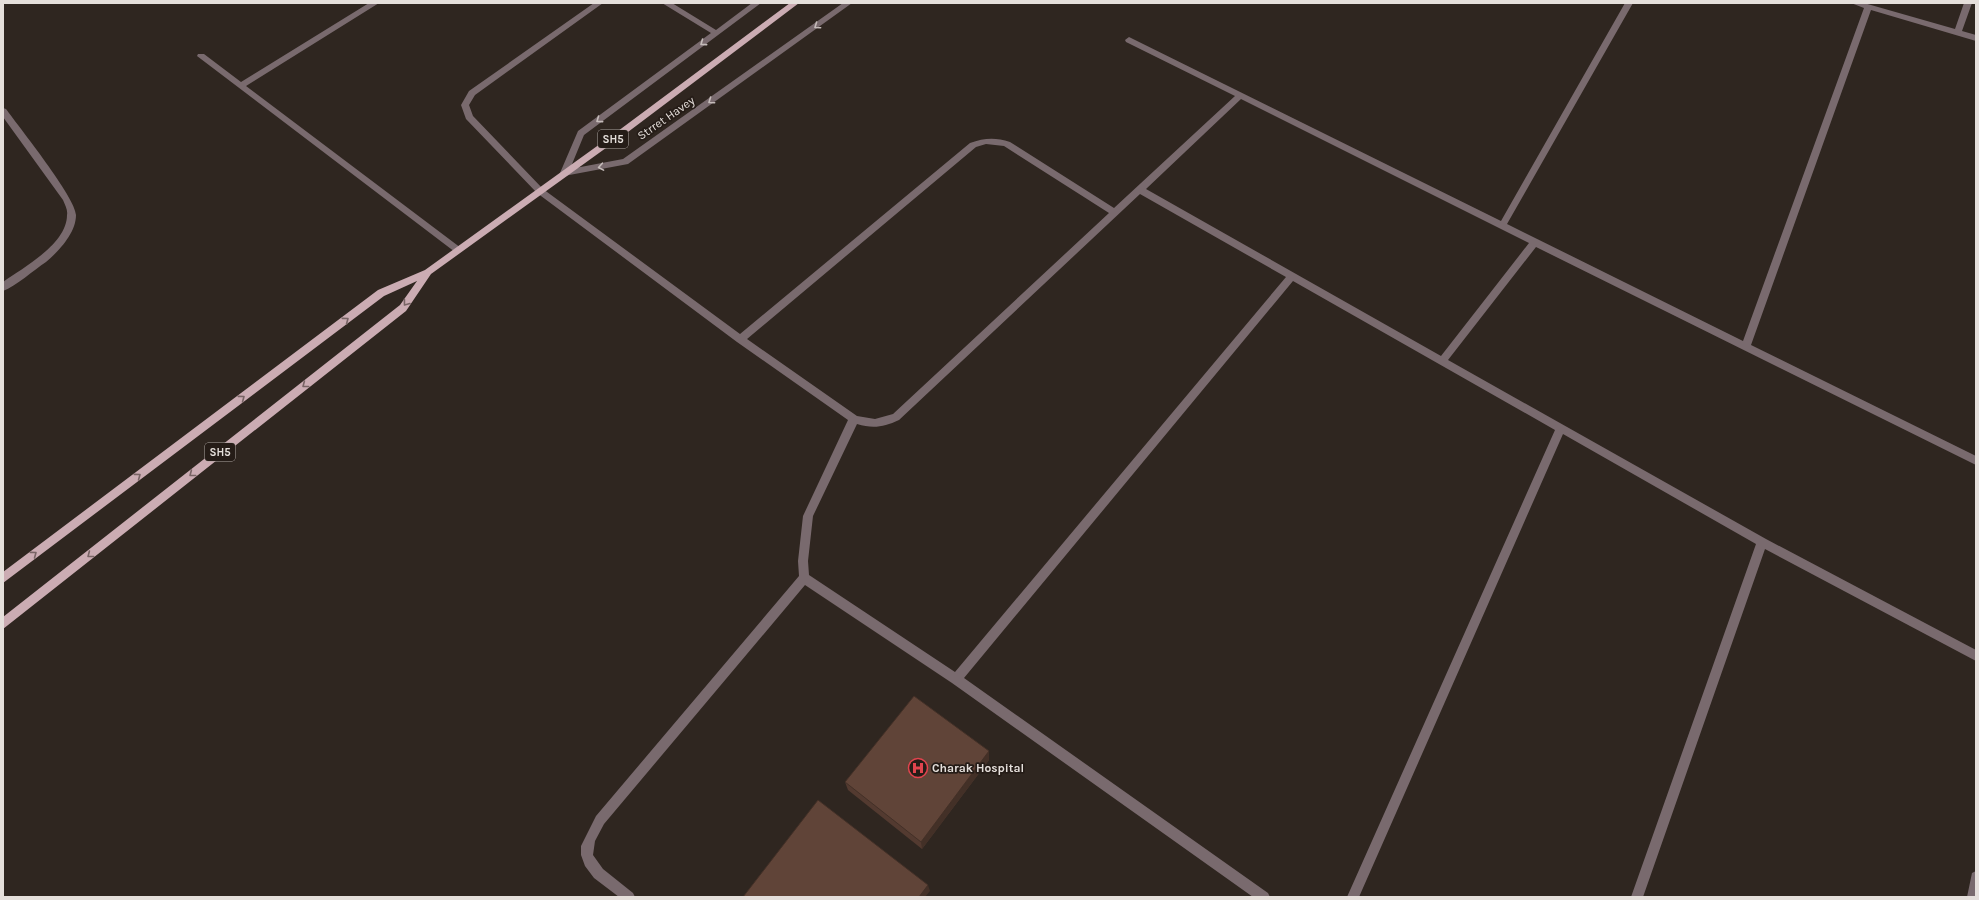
<svg xmlns="http://www.w3.org/2000/svg" width="1979" height="900" font-family="Karla,sans-serif">
  <rect width="100%" height="100%" fill="#2f2620"/>
  <g fill="none" stroke-linecap="round" stroke-linejoin="round">
    <path fill="#796a6e" fill-rule="evenodd" d="M369 3H379L246 86 461 248 462 250 461 252H455L197 56 198 54H204L241 82Z
      M594 3H603L475 95 469 105 473 116 543 189 740 334 970 143C984 138 995 137 1010 142L1114 208 1235 96 1126 42 1125 40 1129 37 1501 221 1625 3H1633L1507 224 1743 341 1864 8 1851 3H1864L1955 29 1964 3H1972L1962 31 1976 35V41L1871 10 1751 345 1976 456V465L1536 247 1448 360 1766 539 1976 650V661L1765 549 1643 897H1631L1756 544 1563 434 1359 897H1347L1555 430 1293 281 964 678 1268 893 1270 897H1253L952 683 805 585 604 824 595 841 593 855 603 869 633 893 635 897H619L594 878 585 866 581 855V846L596 816 799 576 798 561 803 516 848 420 737 342 537 193 466 119 461 105 469 91ZM1241 99 1529 243 1441 356 1146 189ZM986 144 1004 146 1109 213 893 414 875 419 857 416 747 339 976 147ZM1140 194 1286 277 955 672 809 575 808 561 813 516 857 424C873 429 884 427 899 420Z
      M662 3H672L716 30 752 3H761L584 135 570 169 623 159 843 3H852L628 164 564 176 561 175 560 173 578 131 711 33Z
      M3 108 6 109C19 127 76 198 76 215 76 233 59 251 46 262 34 270 16 286 3 291V282C24 267 67 244 67 215 68 210 65 205 63 200L3 117Z
      M1976 871V897H1967L1972 873Z"/>
    <path fill="#cbacb3" fill-rule="evenodd" d="M790 3H799L624 135 431 274 406 311 3 629V617L400 305 417 281 384 296 3 583V572L378 290 425 270 618 131Z"/>
  </g>
  <path fill="#533a30" d="M989 751V760L922 849 848 790 845 782Z"/>
  <path fill="#433027" d="M989 751V760L922 849 921 842Z
    M928 885 930 891 925 897H919Z"/>
  <path fill="#604438" stroke="#433027" d="M914 696 989 751 921 842 845 782Z
    M818 800 928 885 919 897H743Z"/>
  <defs><path id="oneway-chevron" d="M-2-3.5L2.5 0L-2 3.5" fill="none" stroke-width="1.6" stroke-linecap="round" stroke-linejoin="round"/></defs>
  <g stroke="#c5bcba">
    <use href="#oneway-chevron" transform="translate(817 26) rotate(145)"/>
    <use href="#oneway-chevron" transform="translate(703 43) rotate(144)"/>
    <use href="#oneway-chevron" transform="translate(711 101) rotate(145)"/>
    <use href="#oneway-chevron" transform="translate(599 120) rotate(144)"/>
    <use href="#oneway-chevron" transform="translate(601 167) rotate(170)"/>
  </g>
  <g stroke="#786465">
    <use href="#oneway-chevron" transform="translate(406 303) rotate(127)"/>
    <use href="#oneway-chevron" transform="translate(346 320) rotate(-37)"/>
    <use href="#oneway-chevron" transform="translate(305 385) rotate(142)"/>
    <use href="#oneway-chevron" transform="translate(242 398) rotate(-37)"/>
    <use href="#oneway-chevron" transform="translate(192 474) rotate(142)"/>
    <use href="#oneway-chevron" transform="translate(138 476) rotate(-37)"/>
    <use href="#oneway-chevron" transform="translate(34 554) rotate(-37)"/>
    <use href="#oneway-chevron" transform="translate(90 555) rotate(142)"/>
  </g>
  <defs>
    <g id="hospital-ring" transform="scale(1)"><circle r="9.5" fill="#251c17" stroke="#e0444e" stroke-width="1.5"/><path d="M-5-5h3v3.5h4V-5h3V5h-3V1.5h-4V5h-3Z" fill="#e0444e"/></g>
  </defs>
  <g fill-rule="evenodd">
    <use href="#hospital-ring" x="918" y="768"/>
  </g>
  <g text-anchor="middle" dominant-baseline="central" stroke-width="3.5" stroke-linejoin="round" paint-order="stroke">
    <g fill="#251c17" stroke="#aba4a0" stroke-width="1">
      <rect x="598" y="130" width="30" height="18" rx="3"/>
      <rect x="205" y="443" width="30" height="18" rx="3"/>
    </g>
    <g font-size="11" font-weight="bold" fill="#e5dfdb">
      <text x="613" y="139">SH5</text>
      <text x="220" y="452">SH5</text>
    </g>
    <g font-size="12" fill="#e5dfdb" stroke="#251c17">
      <text transform="translate(666 118) rotate(-35)">Strret Havey</text>
    </g>
    <g font-size="12" font-weight="bold" fill="#e5dfdb" stroke="#251c17" text-anchor="start">
      <text x="932" y="768">Charak Hospital</text>
    </g>
  </g>
  <rect width="1979" height="900" fill="none" stroke="#e5dfdb" stroke-width="8"/>
</svg>
